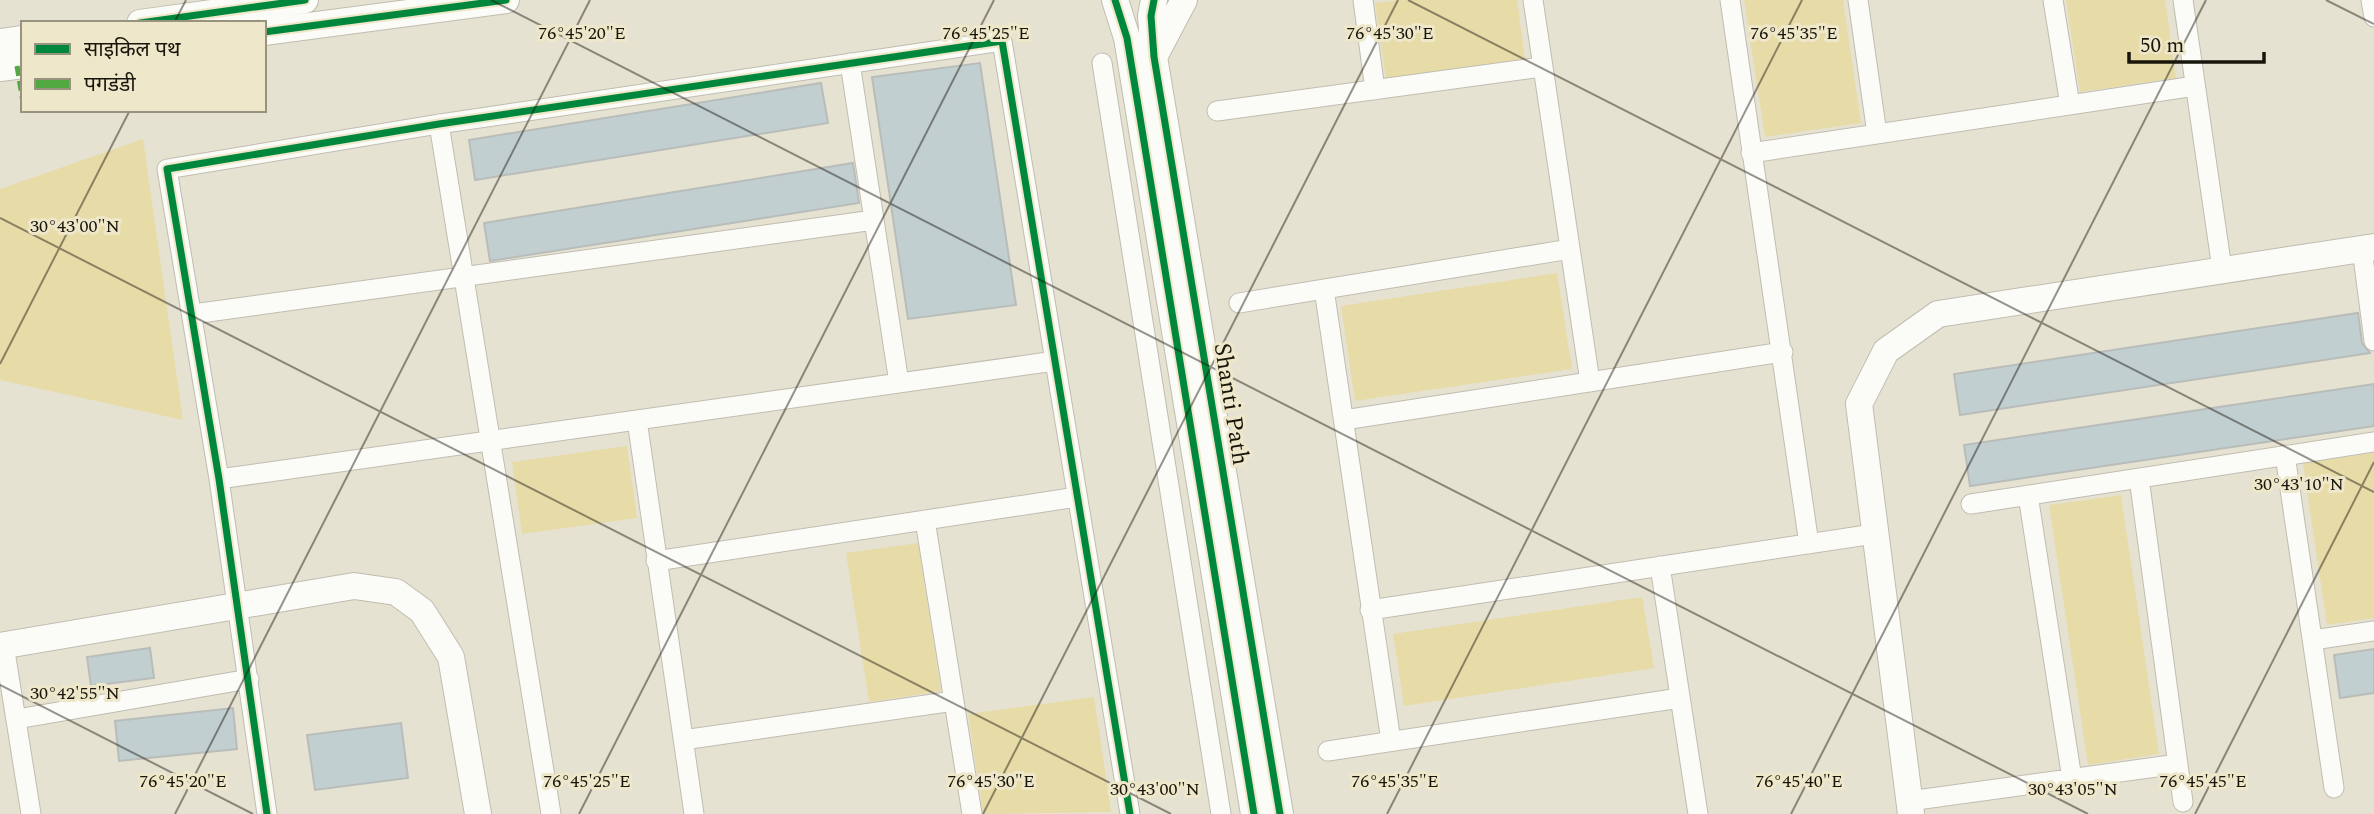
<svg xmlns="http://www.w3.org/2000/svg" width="2374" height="814" font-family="Spectral,'Noto Sans Devanagari',serif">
  <rect width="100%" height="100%" fill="#e6e2d2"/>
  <path fill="#e7dba8" d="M1400 0H1517L1525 59 1386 79 1375 3Z
    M1744 0H1843L1861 123 1765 137Z
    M2066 0H2165L2176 78 2080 92Z
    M143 139 183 420 0 380V189Z
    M1557 273 1572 369 1355 401 1341 306Z
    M627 446 637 518 522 534 512 462Z
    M2374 453V618L2327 625 2303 463Z
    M2121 495 2159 754 2088 765 2049 505Z
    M918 543 941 691 869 702 846 553Z
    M1642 597 1654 668 1404 706 1393 634Z
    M1094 697 1111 812 983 814 968 714Z"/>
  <path fill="#c2cfd1" stroke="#b9bdb9" stroke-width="2" d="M980 63 1016 305 908 319 872 77Z
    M821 83 828 123 475 180 469 140Z
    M853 163 859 203 490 261 484 223Z
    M2358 313 2362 343 2370 353 1960 415 1954 374Z
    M2374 384V426L1970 486 1964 445Z
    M150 648 154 678 91 686 87 657Z
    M2374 649V693L2340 698 2334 655Z
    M233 708 237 749 119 761 115 721Z
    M401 723 408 778 315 790 307 735Z"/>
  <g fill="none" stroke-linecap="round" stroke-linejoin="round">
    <g stroke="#c0bdb0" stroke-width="21">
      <path id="street" d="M1363 0 1375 90
        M1533 0 1590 382
        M1730 0 1809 544
        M1858 0 1877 134
        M2053 0 2070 105
        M2183 0 2222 269
        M2371 0 2374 17
        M850 63 899 383
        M1102 63 1221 814
        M1217 111 1542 67
        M439 124 551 814
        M1751 153 2195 86
        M2362 249 2374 341
        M1324 289 1391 741
        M1239 303 1570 249
        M193 314 874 220
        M637 420 694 814
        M1344 420 1783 352
        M2285 455 2334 788
        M2139 478 2183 802
        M219 479 1055 361
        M2028 495 2072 779
        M1971 504 2374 442
        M925 520 972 814
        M656 561 1077 497
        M1660 566 1698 814
        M1370 610 1874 534
        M2313 640 2374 631
        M4 645 31 814
        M17 719 249 679
        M683 740 954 701
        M1328 751 1680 698
        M1909 801 2178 764
        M267 814 219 479 167 169 439 124 1002 41 1130 814"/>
    </g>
    <g stroke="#c0bdb0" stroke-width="28">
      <path id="secondary" d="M1115 0 1127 38 1254 814
        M1154 0 1151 16 1154 57 1280 814
        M140 23 305 0
        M264 32 506 0
        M0 42 23 39
        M1154 57 1184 0
        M0 68 23 65
        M0 646 354 586 396 592 422 611 451 657 478 814
        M1911 814 1859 404 1886 351 1938 314 2374 247"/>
    </g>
    <use href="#street" stroke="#fbfbf8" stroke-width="19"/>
    <use href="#secondary" stroke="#fbfbf8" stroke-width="26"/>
    <path stroke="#52a941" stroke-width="5" stroke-dasharray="10 5" stroke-linecap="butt" d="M17 66 23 102"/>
    <g stroke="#eee7ca" stroke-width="11">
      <path id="cycleway" d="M1115 0 1127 38 1254 814
        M1154 0 1151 16 1154 57 1280 814
        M140 23 305 0
        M264 32 506 0
        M267 814 219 479 167 169 439 124 1002 41 1130 814"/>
    </g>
    <use href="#cycleway" stroke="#00873e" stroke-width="7"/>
  </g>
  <path fill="none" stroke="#18150b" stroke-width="2" stroke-opacity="0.45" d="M491 0 2088 814M1408 0 2374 492M2326 0 2374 24M174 23 186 0M0 218 1171 814M0 364 130 110M0 685 253 814M175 814 590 0M579 814 994 0M983 814 1398 0M1387 814 1802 0M1791 814 2206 0M2195 814 2374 462"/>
  <g text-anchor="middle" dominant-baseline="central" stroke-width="6" stroke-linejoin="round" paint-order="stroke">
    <g font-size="24" fill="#18150b" stroke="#eee7ca">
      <text transform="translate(1231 404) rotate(81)">Shanti Path</text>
    </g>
  </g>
  <g font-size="18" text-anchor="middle" fill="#18150b" stroke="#eee7ca" stroke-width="6" stroke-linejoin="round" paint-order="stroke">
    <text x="582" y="39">76°45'20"E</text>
    <text x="986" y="39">76°45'25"E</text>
    <text x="1390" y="39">76°45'30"E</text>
    <text x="1794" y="39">76°45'35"E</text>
    <text x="75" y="232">30°43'00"N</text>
    <text x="2299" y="490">30°43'10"N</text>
    <text x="75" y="699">30°42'55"N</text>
    <text x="183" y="787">76°45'20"E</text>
    <text x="587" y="787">76°45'25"E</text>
    <text x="991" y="787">76°45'30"E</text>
    <text x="1395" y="787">76°45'35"E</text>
    <text x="1799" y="787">76°45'40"E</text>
    <text x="2203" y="787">76°45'45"E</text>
    <text x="1155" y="795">30°43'00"N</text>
    <text x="2073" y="795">30°43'05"N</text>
  </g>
  <rect x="21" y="21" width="245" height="91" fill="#eee7ca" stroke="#98937e" stroke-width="2"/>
  <rect x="35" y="44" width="35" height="10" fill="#00873e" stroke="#98937e" stroke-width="2"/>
  <text x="84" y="56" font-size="21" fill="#18150b">साइकिल पथ</text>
  <rect x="35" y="79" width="35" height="10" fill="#52a941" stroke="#98937e" stroke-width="2"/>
  <text x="84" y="91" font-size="21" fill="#18150b">पगडंडी</text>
  <path d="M2129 52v10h135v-10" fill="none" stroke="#18150b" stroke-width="3.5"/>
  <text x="2140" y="52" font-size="21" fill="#18150b" stroke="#eee7ca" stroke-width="5" paint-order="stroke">50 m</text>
</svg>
